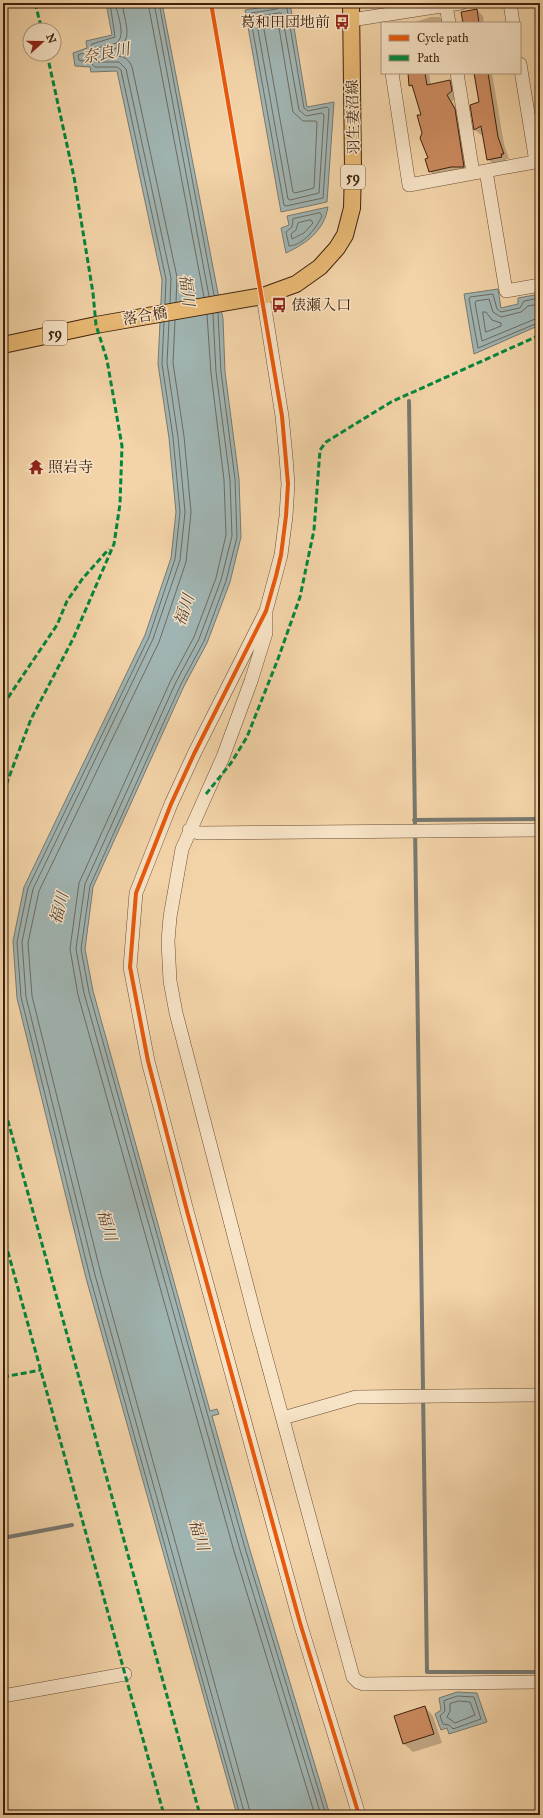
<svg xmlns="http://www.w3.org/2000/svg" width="543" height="1818" font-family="'IM FELL Great Primer','Noto Serif JP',serif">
  <rect width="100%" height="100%" fill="#f3d4a8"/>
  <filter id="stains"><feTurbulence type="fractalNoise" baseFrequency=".005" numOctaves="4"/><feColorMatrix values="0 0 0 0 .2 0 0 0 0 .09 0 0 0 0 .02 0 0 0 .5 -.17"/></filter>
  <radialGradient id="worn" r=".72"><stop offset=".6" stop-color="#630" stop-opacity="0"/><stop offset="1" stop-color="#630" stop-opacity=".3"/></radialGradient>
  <path fill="#a0b5b3" stroke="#787971" d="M106 3H162L223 319 225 372 239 479 241 537 230 582 207 643 184 686 93 887 85 949 93 991 210 1411 217 1409 219 1414 212 1416 249 1547 330 1815H237L86 1278 17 998 13 941 24 887 145 635 171 558 176 512 169 438 158 364 162 280 117 71 91 72 90 67 75 66 73 53 87 48 86 41 112 35Z
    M290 3 307 107 334 102 327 202 281 212 245 10Z
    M328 207C324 231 307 243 286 253L281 228 289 225 287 216Z
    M498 289 501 308 518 304V298L540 294V325L474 354 464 294Z
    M457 1692 477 1693 487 1722 449 1734 447 1728 441 1730 435 1714 441 1710 439 1698Z"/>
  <path fill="#0003" d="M477 10 483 16 484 23H464Z
    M431 17H439L445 23H411Z
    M409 73H429L431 85 450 81 455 86 457 97 452 101 460 116 469 172 436 177 430 171 423 133 422 116 414 89 410 85Z
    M475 73H492L504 144 509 159H506L507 162 494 165 488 159 484 134 481 135 475 130 471 106 481 102Z
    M425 1707 433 1716 442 1743 413 1752 404 1744Z"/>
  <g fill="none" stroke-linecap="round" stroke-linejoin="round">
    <path stroke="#6e6a60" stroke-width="1" d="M110 3 115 37 92 44 89 51 78 55 79 60 91 63 95 67H117L121 70 166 279 165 304
      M115 3C117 13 127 37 116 43 110 46 103 46 97 48L92 57 98 62H119L126 69 171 278 170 303
      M122 3C126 29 137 45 104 52L103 54C114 60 125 50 132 67L177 277 176 302
      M148 3 204 297
      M154 3 209 296
      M159 3 214 295
      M280 3 277 9 251 13 250 15 284 205 286 206 323 198 329 109 327 107 308 111 304 108 286 3
      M280 13 282 14 299 110 306 116 322 113 324 115 319 193 290 200 288 199 256 19 257 17Z
      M275 20 278 22 293 112 303 121H316L317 123 314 188 295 193 293 192 263 24 264 22Z
      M320 213 322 216C316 228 304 245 289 246L286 232 292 227 293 219Z
      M311 220 313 223 304 233 292 239 291 234 296 230 298 223Z
      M540 298 524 301 520 308 501 312 497 309 493 294 470 297 469 299 478 348 540 322
      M540 304 528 306 521 312 501 317 493 312 489 299 476 301 475 303 482 341 540 317
      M483 312H486L492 320 501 323V326L486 332Z
      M218 313 221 372 235 479 237 537 226 581 204 641 181 684 90 886 81 949 89 992 245 1548 326 1815
      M213 314 216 372 230 480 232 536 221 580 199 639 176 682 85 884 76 949 84 993 240 1550 321 1815
      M207 315 211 373 224 480 226 535 216 578 194 637 171 680 79 883 70 949 78 995 234 1551 315 1815
      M175 320 173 363 184 436 191 512 186 562 159 642 39 891 28 943 32 996 101 1274 251 1815
      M169 321 167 363 178 437 185 512 180 560 153 639 33 889 22 942 26 997 95 1275 245 1815
      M164 322 162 364 173 437 180 512 175 559 149 637 28 888 17 942 21 997 90 1277 240 1815
      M458 1696 474 1697 481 1719 453 1729 449 1725 443 1724 440 1716 445 1711 444 1701Z
      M459 1701 470 1702 475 1715 455 1723 447 1717 450 1711V1704Z"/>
    <path stroke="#787971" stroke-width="4" d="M409 401 427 1672H540
      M414 820 540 819
      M3 1538 72 1525"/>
  </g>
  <path fill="#cc8b60" stroke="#3d200d" d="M477 9 479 23H463L461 12Z
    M408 73H425L427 85 450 80 452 91 447 95 455 109 464 167H451L429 172 425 159 428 158 420 138 422 133 417 115H421L412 85 409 86Z
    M474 73H488L498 137 504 154H501L502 157 487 160 481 126 474 130 470 105 479 102Z
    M425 1706 434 1734 403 1744 394 1716Z"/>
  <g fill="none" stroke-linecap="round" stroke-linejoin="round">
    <g stroke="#6a4d34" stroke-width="14">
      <path id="minor" d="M510 3 513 23
        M446 6 449 23
        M351 20 461 3
        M520 64 536 162
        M392 73 409 185 540 161
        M457 73 473 173
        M486 171 506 291 540 285
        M263 296 282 416 286 457 288 484 286 516 281 555 266 611 194 754 171 804 136 893 130 967 148 1061 187 1211 300 1623 359 1815
        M266 615V633L251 681 223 757 182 849 170 917 168 941 170 981 176 1013 258 1328 353 1677 358 1682 364 1684 540 1682
        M189 830 199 833 540 830
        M283 1418 356 1397 540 1395
        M3 1696 125 1674"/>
    </g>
    <g stroke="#3d200d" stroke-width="18">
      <path id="major" d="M3 345 96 325 263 296 296 284 320 267 337 248 345 235 352 208 353 169 351 3"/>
    </g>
    <use href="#minor" stroke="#f7e3c6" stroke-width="13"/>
    <use href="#major" stroke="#eaba74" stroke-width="16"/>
    <path stroke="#00873e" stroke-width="3" stroke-dasharray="6 3" stroke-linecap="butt" d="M35 3 42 30
      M3 705 57 625 67 601 83 578 109 549
      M3 793 31 719 73 639 114 544 120 504 122 446 107 360 96 325 93 293 74 177 47 54
      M206 794 231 763 247 737 278 659 300 597 314 530 320 450 326 442 391 402 540 335
      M3 1103 200 1815
      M3 1234 164 1815
      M3 1377 41 1370"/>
    <g stroke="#f7e3c6" stroke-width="6">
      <path id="cycleway" d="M211 3 282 416 288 484 286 516 281 555 276 576 266 611 194 754 171 804 136 893 130 967 148 1061 187 1211 300 1623 359 1815"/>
    </g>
    <use href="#cycleway" stroke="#e8590c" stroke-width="4"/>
  </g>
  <defs>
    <g id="bus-bare" transform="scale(1.2)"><path d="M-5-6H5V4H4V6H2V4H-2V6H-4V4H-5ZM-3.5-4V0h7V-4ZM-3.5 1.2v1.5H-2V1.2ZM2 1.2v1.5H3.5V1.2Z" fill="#8f2418" stroke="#f7e3c6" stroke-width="2.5" paint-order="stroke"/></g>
    <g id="temple-bare" transform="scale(1.2)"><path d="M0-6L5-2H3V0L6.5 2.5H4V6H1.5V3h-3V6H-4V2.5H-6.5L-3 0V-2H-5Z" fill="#8f2418" stroke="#f7e3c6" stroke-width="2.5" paint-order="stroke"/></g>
  </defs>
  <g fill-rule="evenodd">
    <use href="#bus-bare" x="342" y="22"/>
    <use href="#bus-bare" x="279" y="305"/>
    <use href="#temple-bare" x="36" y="467"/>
  </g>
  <g text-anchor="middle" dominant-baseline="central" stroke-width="3" stroke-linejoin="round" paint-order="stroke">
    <g fill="#f7e3c6" stroke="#755a44" stroke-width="1">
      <rect x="341" y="165" width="24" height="24" rx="3"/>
      <rect x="43" y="321" width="24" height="24" rx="3"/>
    </g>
    <g font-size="14" font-weight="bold" fill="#3d200d">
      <text x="353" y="177">59</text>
      <text x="55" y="333">59</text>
    </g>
    <g font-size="15" fill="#3d200d" stroke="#f7e3c6" text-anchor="start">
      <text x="330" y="22" text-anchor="end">葛和田団地前</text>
      <text x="291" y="305">俵瀬入口</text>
      <text x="48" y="467">照岩寺</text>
    </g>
    <g font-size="15" fill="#3d200d" stroke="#f7e3c6">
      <text transform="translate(353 117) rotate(-91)">羽生妻沼線</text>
      <text transform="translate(145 316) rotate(-9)">落合橋</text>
    </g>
    <g font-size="16" font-style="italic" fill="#564536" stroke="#f7e3c6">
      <text transform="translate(106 53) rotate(-11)">奈良川</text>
      <text transform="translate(187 290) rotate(83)">福川</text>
      <text transform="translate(184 610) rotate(-72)">福川</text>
      <text transform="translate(59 908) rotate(-75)">福川</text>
      <text transform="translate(107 1225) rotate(74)">福川</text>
      <text transform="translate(199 1535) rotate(73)">福川</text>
    </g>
  </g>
  <rect width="543" height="1818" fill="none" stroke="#f3d4a8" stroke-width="16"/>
  <rect x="4" y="4" width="535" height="1810" fill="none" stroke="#3d200d" stroke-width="2"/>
  <rect x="8" y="8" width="527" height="1802" fill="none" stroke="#3d200d"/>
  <rect x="381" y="22" width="140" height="52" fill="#f7e3c6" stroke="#ad957c"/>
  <rect x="389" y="35" width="20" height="6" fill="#e8590c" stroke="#ad957c"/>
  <text x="417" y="42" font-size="12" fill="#3d200d">Cycle path</text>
  <rect x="389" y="55" width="20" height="6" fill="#00873e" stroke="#ad957c"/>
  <text x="417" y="62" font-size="12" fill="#3d200d">Path</text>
  <g transform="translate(42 42) rotate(69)"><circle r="19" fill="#f7e3c6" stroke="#ad957c"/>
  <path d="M0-3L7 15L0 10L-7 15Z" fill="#8f2418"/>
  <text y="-6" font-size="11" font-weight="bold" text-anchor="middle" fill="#3d200d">N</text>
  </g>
  <rect width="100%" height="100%" filter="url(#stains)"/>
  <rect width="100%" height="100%" fill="url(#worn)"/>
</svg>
